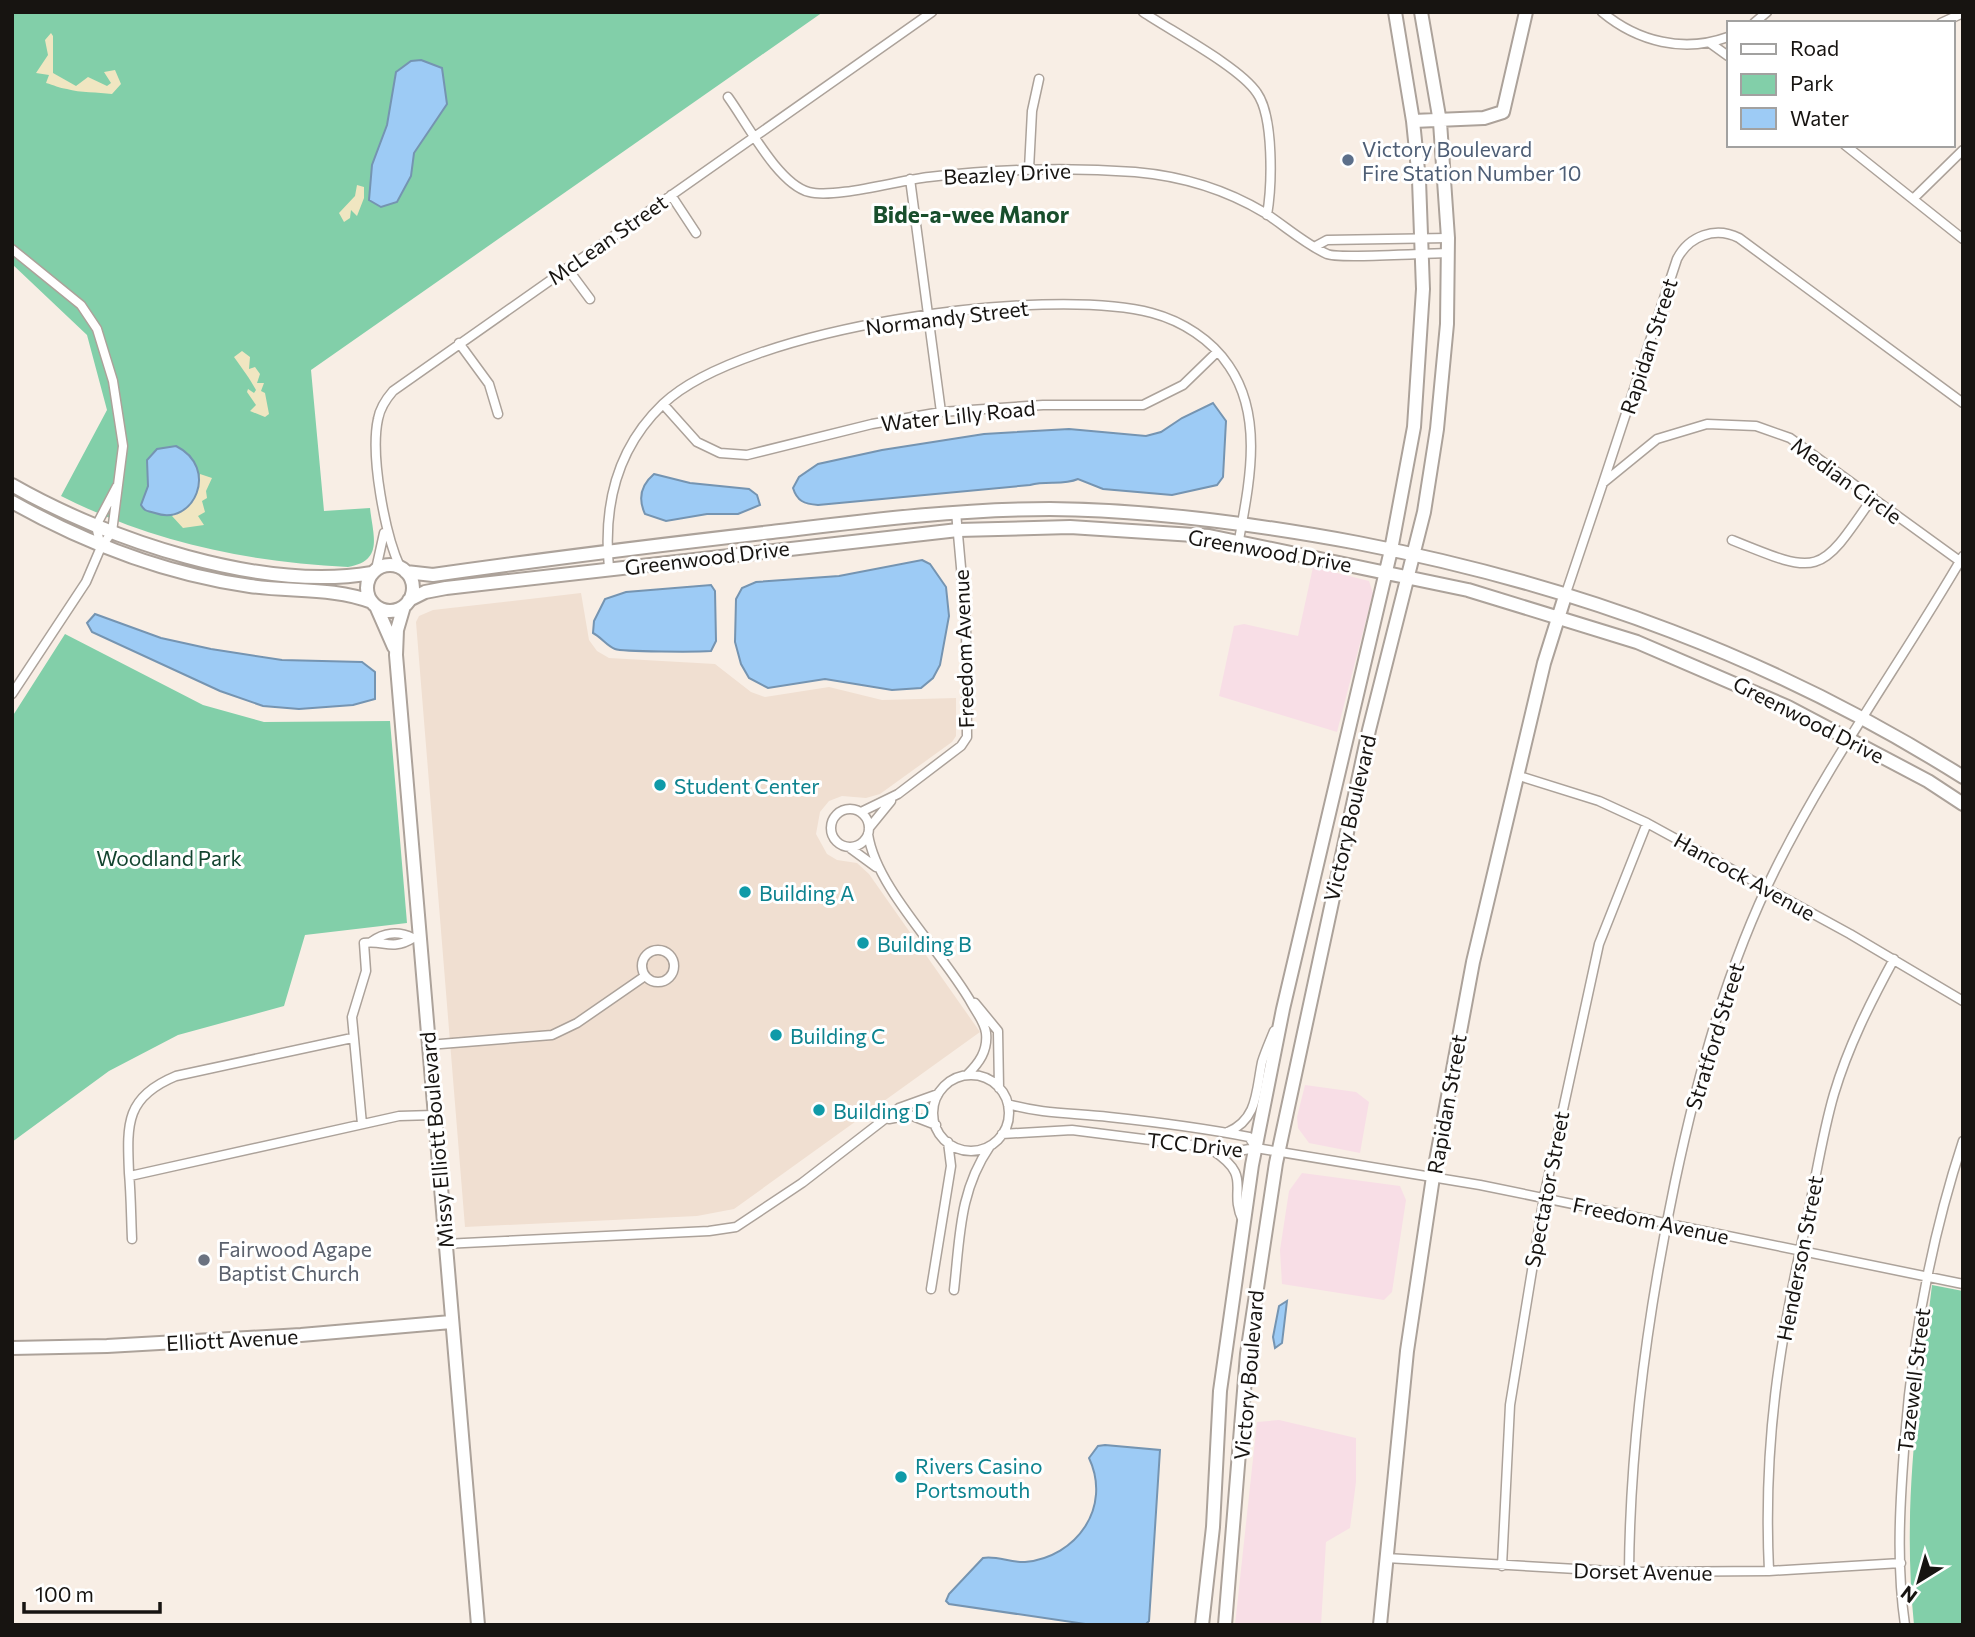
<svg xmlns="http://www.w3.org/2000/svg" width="1975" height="1637" font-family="Commissioner,sans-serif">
  <rect width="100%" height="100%" fill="#f8eee5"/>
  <path fill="#f8dee6" d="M1313 567 1369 581 1373 593 1337 732 1219 696 1234 626 1244 624 1298 636Z
    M1305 1085 1356 1092 1369 1102 1360 1153 1309 1143 1298 1128 1297 1117Z
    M1302 1173 1400 1186 1406 1200 1392 1292 1384 1300 1282 1284 1280 1250 1289 1191Z
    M1279 1420 1356 1438V1482L1350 1528 1326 1542 1321 1625H1235L1257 1422Z"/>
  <path fill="#f0dfd1" d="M581 593 589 640 597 651 609 658 715 664 751 692 765 697 829 687 882 700 956 698V736L952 742 880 794 866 798 842 796 829 801 820 812 816 834 827 854 837 860 857 863 869 874 980 1032 734 1209 697 1216 465 1227 416 622 419 616 433 610Z"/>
  <path fill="#82cfa9" d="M12 12H823L311 370 324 511 370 508C373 536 384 561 348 567 247 562 152 542 61 496L107 410 87 335 12 264Z
    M65 634 203 705 264 722 390 721 407 923 305 935 284 1006 178 1035 109 1071 12 1142V717Z
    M1932 1285 1963 1291V1625H1914C1902 1506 1918 1403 1932 1285Z"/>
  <path fill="#f0e6c1" d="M51 33 53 36V73L76 86 88 77 107 86 111 83 104 72 115 70 121 84 112 94C98 92 80 93 67 89 59 88 54 85 46 83L49 75 36 73 48 55 45 40Z
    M357 185 364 187V198L357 216 351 210 350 218 344 222 339 213 355 196Z
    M242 351 250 357 249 369 255 367 260 374 257 383H264L261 391 265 393 269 414 265 417 250 411 256 405 247 392 248 389 254 393 256 390C249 377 243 370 234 357Z
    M200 474 212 478 206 491 207 498 202 501 205 512 198 516 204 525 183 528 172 516 196 496Z"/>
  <path fill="#9dcbf5" stroke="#7594b1" stroke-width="2" d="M421 60 442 68 447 104 414 153 411 176 397 202 381 207 369 200 372 165 387 125 396 72 411 61Z
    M1213 403 1226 421 1223 477 1217 485 1172 495 1103 489 1078 479C1062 486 1048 480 1030 485L818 505C804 504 797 501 793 488L799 477 818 464 882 450 984 434 1069 429 1146 436 1161 432 1182 418Z
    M176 446C220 468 194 527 155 513 147 510 146 513 141 505L148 486 147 460 157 449Z
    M654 474 690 483 749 489 757 495 760 505 738 514H707L666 521 645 514C638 499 641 485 654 474Z
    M922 560 930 564 946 587 949 616 940 665 933 678 921 688 892 690 825 679 768 688 749 678 741 664 735 642 736 599 742 588 756 582 839 576Z
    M711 585 715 591 716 641 711 651C698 652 623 652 615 649 607 646 601 637 593 633L594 621 605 599 626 592Z
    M95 614 161 638 211 649 282 660 362 662 375 672V699L353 705 299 709 263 706 220 691 92 632 87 623Z
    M1287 1301 1282 1343 1275 1348 1273 1337 1279 1306Z
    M1105 1445 1160 1450 1149 1621 1145 1625H1092L949 1604 946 1601 949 1594 983 1558C995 1555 1012 1563 1025 1562 1077 1557 1112 1507 1089 1458L1098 1446Z"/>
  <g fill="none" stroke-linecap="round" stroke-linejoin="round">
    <g stroke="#aca29a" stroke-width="11">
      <path id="street" d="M1143 12C1171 31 1240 67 1257 93 1274 117 1272 186 1267 215
        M1602 12C1638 42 1684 53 1728 37
        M1754 23 1767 12
        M1941 23 1963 13
        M1710 43 1728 56
        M728 97C747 123 778 184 809 192 834 199 900 180 929 177 998 169 1067 167 1135 172 1181 176 1225 189 1265 213 1285 226 1305 244 1327 254 1337 259 1430 253 1448 253
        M1845 145 1963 239
        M1029 169 1032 111 1039 79
        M910 179 941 412
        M671 195 696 233
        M1913 199 1963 150
        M1316 246 1327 240 1448 238
        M12 249 81 305 97 329 113 381 123 446 112 532 101 547 86 582 12 694
        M567 268 590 299
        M459 343 489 384 498 414
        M663 404 697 442 720 453 747 455 872 424 941 412 1043 405H1143L1183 385 1217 352
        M1603 483 1677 259C1689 236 1715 226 1739 238L1963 403
        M1732 540C1820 576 1819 576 1873 497
        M101 547 96 526 117 486
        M400 567C385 534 370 456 378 419 380 408 386 399 393 391L932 12
        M609 568C603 506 617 448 663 404 744 327 1046 285 1152 313 1182 321 1212 340 1229 366 1264 417 1249 484 1239 540
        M376 569 384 533
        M1566 593 1603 483 1657 439 1707 424 1756 426 1790 438 1961 562
        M1516 775 1599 801 1647 823 1850 934 1963 1001
        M831 828a19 19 0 1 1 38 0a19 19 0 1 1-38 0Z
        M861 812 898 794 961 746 967 737 966 623 956 512
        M869 828 891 801
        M868 834C876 889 944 953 972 1004 977 1013 985 1023 986 1033 988 1051 979 1063 967 1075
        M850 848 876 867
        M642 966a16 16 0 1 1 32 0a16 16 0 1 1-32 0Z
        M975 1003 998 1031 999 1088
        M428 1045 552 1035 577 1023 645 976
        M933 1113a38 38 0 1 1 76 0a38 38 0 1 1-76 0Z
        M1008 1104C1042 1114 1074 1113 1109 1117 1156 1122 1203 1128 1249 1137L1256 1148
        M889 1119 910 1115 936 1125
        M362 1124 352 1017 366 971 364 943C384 940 392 951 413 938 399 931 384 932 371 942
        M1228 1132C1258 1119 1256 1091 1262 1062 1265 1052 1270 1041 1274 1031
        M1002 1134 1072 1130 1238 1151 1256 1148 1480 1185 1963 1284
        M1212 1150C1255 1178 1227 1188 1243 1221
        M130 1176 399 1116 434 1115
        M132 1239C131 1217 131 1195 129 1173 127 1124 125 1097 176 1076L352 1038
        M444 1244 709 1231 736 1227 802 1183 899 1108 938 1094
        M931 1289 951 1166 948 1142
        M954 1290C960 1237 959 1191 990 1146
        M1386 1558 1629 1572 1769 1571 1901 1563
        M1502 1566 1510 1405 1544 1197 1599 944 1647 823
        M1769 1571C1763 1444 1779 1343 1807 1219 1816 1178 1822 1135 1834 1094 1848 1047 1870 1003 1894 959
        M1629 1572C1630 1439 1648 1311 1675 1182 1698 1074 1726 969 1775 870 1829 761 1902 661 1963 556
        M1905 1625C1896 1564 1900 1500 1905 1438 1913 1336 1931 1238 1963 1141"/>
    </g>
    <g stroke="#aca29a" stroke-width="16">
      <path id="secondary" d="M1413 121 1484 118 1503 112 1526 12
        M12 485C108 540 262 592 372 573
        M12 502C87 544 165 574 250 586 290 592 334 587 372 602
        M367 588a23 23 0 1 1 46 0a23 23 0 1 1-46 0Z
        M406 572 433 575C546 559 659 545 772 532 864 521 957 509 1050 509 1154 510 1256 524 1358 543 1576 585 1774 658 1963 777
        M409 600 425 592 446 588 958 530 1070 527 1209 536 1468 590 1637 642 1788 707 1928 781 1963 804
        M376 606 394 647
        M404 606 397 630 396 655 478 1625
        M12 1348 107 1346 301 1335 451 1322
        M1202 1625 1213 1527 1220 1391 1252 1165 1283 1009 1391 550 1414 427 1423 289 1419 180 1413 121 1395 12
        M1225 1625 1247 1354 1276 1163 1369 730 1424 512 1437 429 1447 324 1448 238 1440 122 1421 12
        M1380 1625 1407 1351 1433 1177 1473 962 1544 663 1566 593"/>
    </g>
    <use href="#street" stroke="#fff" stroke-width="8"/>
    <use href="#secondary" stroke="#fff" stroke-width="12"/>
  </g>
  <circle fill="#5c6f8a" stroke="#fff" stroke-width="2.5" cx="1348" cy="160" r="7"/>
  <g fill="#0f9aa8" stroke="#fff" stroke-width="2.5">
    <circle cx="660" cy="785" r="7"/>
    <circle cx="745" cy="892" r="7"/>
    <circle cx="863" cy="943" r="7"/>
    <circle cx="776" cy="1035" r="7"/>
    <circle cx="819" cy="1110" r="7"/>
    <circle cx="901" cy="1477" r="7"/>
  </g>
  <circle fill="#6b7280" stroke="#fff" stroke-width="2.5" cx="204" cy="1260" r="7"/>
  <g text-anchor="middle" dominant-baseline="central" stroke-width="6" stroke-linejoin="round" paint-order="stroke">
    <g font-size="21" fill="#4e5e75" stroke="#fff" text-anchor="start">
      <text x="1362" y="148">Victory Boulevard<tspan x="1362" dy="24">Fire Station Number 10</tspan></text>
    </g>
    <g font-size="21" fill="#171411" stroke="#fff">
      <text transform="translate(1007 173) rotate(-3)">Beazley Drive</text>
      <text transform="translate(607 239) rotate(-35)">McLean Street</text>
      <text transform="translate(947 317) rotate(-7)">Normandy Street</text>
      <text transform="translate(1648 346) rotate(-72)">Rapidan Street</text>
      <text transform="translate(958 415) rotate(-6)">Water Lilly Road</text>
      <text transform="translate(1847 480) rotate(36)">Median Circle</text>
      <text transform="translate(1270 550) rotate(10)">Greenwood Drive</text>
      <text transform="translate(707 557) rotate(-7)">Greenwood Drive</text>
      <text transform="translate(963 649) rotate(-92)">Freedom Avenue</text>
      <text transform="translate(1809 719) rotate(27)">Greenwood Drive</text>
      <text transform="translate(1349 818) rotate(-77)">Victory Boulevard</text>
      <text transform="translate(1745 876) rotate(29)">Hancock Avenue</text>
      <text transform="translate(1714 1036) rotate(-73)">Stratford Street</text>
      <text transform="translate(1446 1104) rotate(-80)">Rapidan Street</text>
      <text transform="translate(436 1140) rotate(-95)">Missy Elliott Boulevard</text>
      <text transform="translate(1195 1144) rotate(6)">TCC Drive</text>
      <text transform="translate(1546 1189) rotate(-79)">Spectator Street</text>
      <text transform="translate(1651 1220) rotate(12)">Freedom Avenue</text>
      <text transform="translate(1799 1258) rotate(-79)">Henderson Street</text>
      <text transform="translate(232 1339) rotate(-3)">Elliott Avenue</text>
      <text transform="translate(1248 1375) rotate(-85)">Victory Boulevard</text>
      <text transform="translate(1913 1380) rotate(-83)">Tazewell Street</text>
      <text transform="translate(1643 1571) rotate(1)">Dorset Avenue</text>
    </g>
    <g font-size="21" fill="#0d838f" stroke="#fff" text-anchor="start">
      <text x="674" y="785">Student Center</text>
      <text x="759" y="892">Building A</text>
      <text x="877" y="943">Building B</text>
      <text x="790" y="1035">Building C</text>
      <text x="833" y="1110">Building D</text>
      <text x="915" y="1465">Rivers Casino<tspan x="915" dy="24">Portsmouth</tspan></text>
    </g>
    <g font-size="21" fill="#13442f" stroke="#fff">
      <text x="169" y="857">Woodland Park</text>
    </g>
    <g font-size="21" fill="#5b616d" stroke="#fff" text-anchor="start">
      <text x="218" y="1248">Fairwood Agape<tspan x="218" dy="24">Baptist Church</tspan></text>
    </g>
    <g font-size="23" font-weight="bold" fill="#184e2c" stroke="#fff">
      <text x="971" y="214">Bide-a-wee Manor</text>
    </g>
  </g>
  <rect width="1975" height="1637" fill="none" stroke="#171411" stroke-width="28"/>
  <rect x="1727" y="21" width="228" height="126" fill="#ffffff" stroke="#a2a1a0" stroke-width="2"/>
  <rect x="1741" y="44" width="35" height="10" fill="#ffffff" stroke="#a2a1a0" stroke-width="2"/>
  <text x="1790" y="56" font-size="21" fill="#171411">Road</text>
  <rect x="1741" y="74" width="35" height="21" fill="#82cfa9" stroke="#a2a1a0" stroke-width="2"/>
  <text x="1790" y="91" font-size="21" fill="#171411">Park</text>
  <rect x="1741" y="108" width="35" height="21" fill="#9dcbf5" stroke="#a2a1a0" stroke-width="2"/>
  <text x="1790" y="126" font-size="21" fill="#171411">Water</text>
  <g transform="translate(1919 1581) rotate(217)" stroke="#ffffff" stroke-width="5" paint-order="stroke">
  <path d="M0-5L12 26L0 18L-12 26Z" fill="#171411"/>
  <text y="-10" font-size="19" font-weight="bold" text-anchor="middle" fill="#171411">N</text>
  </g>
  <path d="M24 1602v10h136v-10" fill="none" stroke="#171411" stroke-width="3.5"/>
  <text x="35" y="1602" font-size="21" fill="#171411" stroke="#ffffff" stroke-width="5" paint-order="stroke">100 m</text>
</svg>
